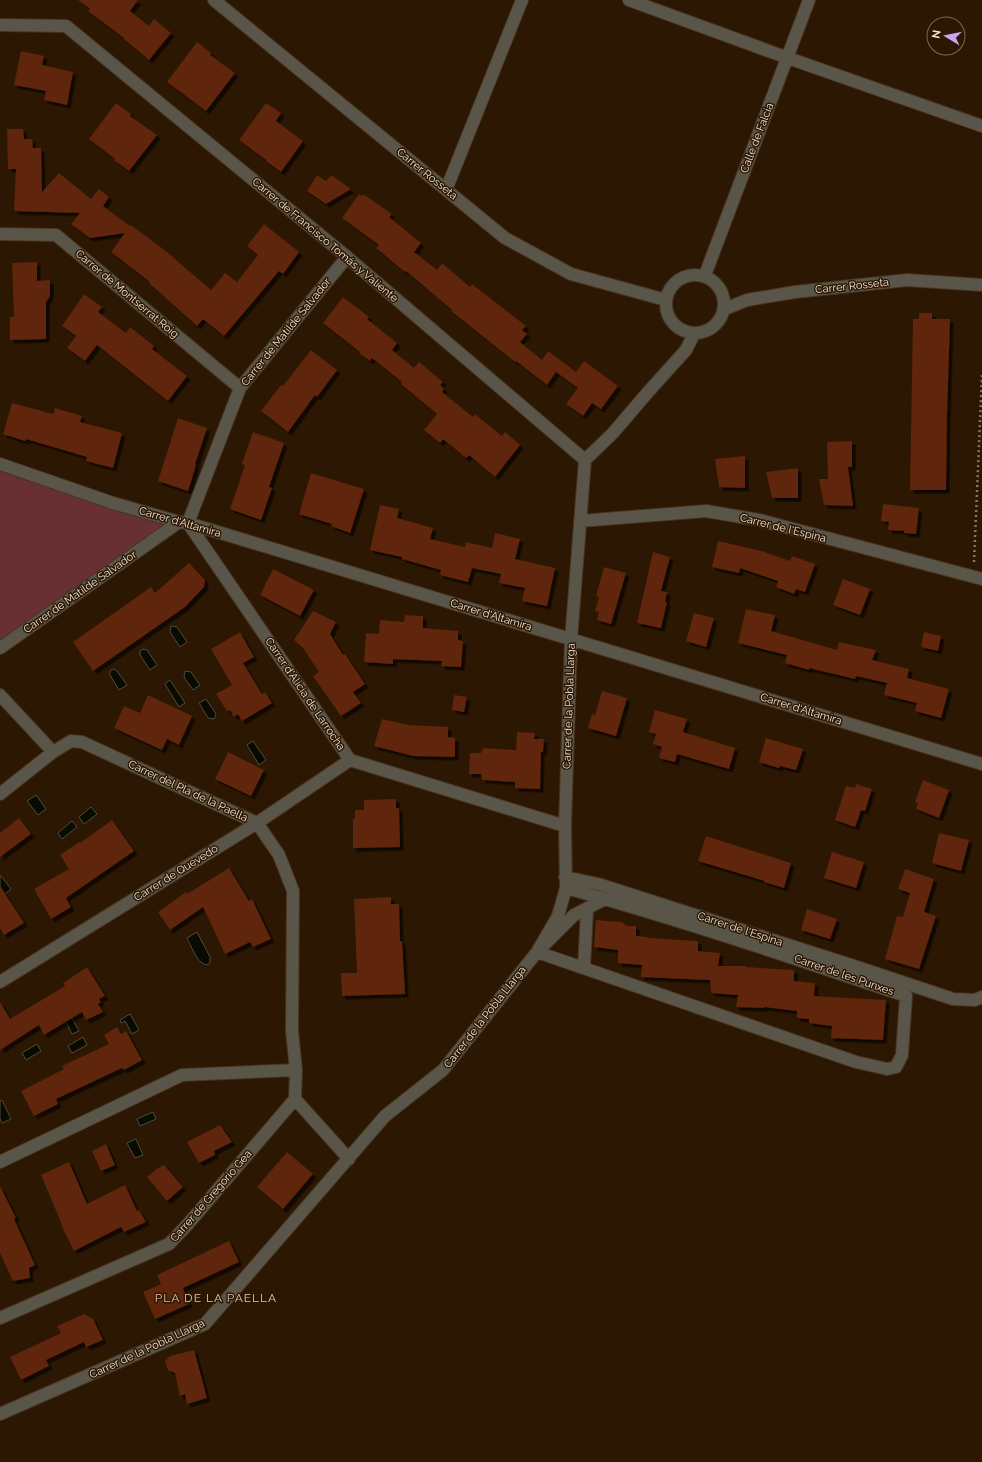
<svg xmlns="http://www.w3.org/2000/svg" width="982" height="1462" font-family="Raleway,sans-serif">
  <defs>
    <filter id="shadow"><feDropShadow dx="3.5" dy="3.5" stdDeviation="0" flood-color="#0009"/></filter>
  </defs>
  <rect width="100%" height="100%" fill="#2b1702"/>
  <path fill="#683033" d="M0 464 179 522 0 648Z"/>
  <path fill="#090b00" stroke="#4f4c40" d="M171 626 177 627 187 642 180 647 170 632Z
    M143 649 147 650 157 665 150 670 140 655V651Z
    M113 669 117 671 127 685 119 690 110 675V671Z
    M185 671 191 672 200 685 193 690 184 677Z
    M170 680 185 703 179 707 165 684Z
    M206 699 216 714 214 719 208 718 199 703Z
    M253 741 266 760 259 765 247 745Z
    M36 795 46 809 38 815 27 801Z
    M91 807 97 814 84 824 79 817Z
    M72 821 77 827 62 839 58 833Z
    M0 876H1L11 889 5 894 0 887Z
    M197 932 210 957V963C200 971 191 945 187 938Z
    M130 1014 139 1030 132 1034 125 1021 121 1023 120 1020Z
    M70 1015 79 1031 72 1034 64 1018Z
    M83 1037 87 1045 72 1053 68 1046Z
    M37 1044 41 1051 26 1060 22 1053Z
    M2 1100 11 1119 2 1123 0 1119V1101Z
    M153 1112 156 1119 140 1126 137 1119Z
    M136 1139 143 1155 135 1158 127 1143Z"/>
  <path fill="#612507" filter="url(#shadow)" d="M78 0H138L130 11 149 26 154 19 171 33 149 60 124 39V38L88 11 90 9Z
    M197 42 211 53 210 55 235 73 206 111 167 82Z
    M21 51 44 56 42 65 73 72 67 105 44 100 46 91 14 85Z
    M116 103 131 114 130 116 157 135 129 171 114 160 115 159 89 139Z
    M266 103 281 113 276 121 303 141 281 172 266 161V160L239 140Z
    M7 129H23L24 139H32L33 148H41L42 192 59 173 91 199 99 189 109 197 103 206 130 226 131 225 167 252 211 290 225 273 237 282 258 255 247 246 264 224 299 252 283 274 279 271 224 336 203 319 197 326 149 283 150 282 111 252 125 233 90 238 71 224 80 213 14 211 16 169H8Z
    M317 175 326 181 331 175 351 189 326 204 307 191Z
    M359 194 362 196 363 194 392 214 389 217 421 243 414 252 437 270 442 263 470 287 472 284 526 326 522 330 527 334 520 342 542 360 548 351 576 372 584 361 618 386 601 409 592 403 583 416 566 404 578 388 556 372 547 385 516 361 515 362 451 311 452 310 406 271 405 272 376 248 379 245 342 218Z
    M37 262V281L50 280V296L46 302V339L10 340V317H14L12 263Z
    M84 294 102 307 98 312 126 333 130 327 154 346 152 349 187 376 168 401 97 345 85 361 67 348 76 336 62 326Z
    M343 297 369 317 367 319 397 343 392 350 414 368 419 362 443 382 440 385 444 389 442 392 473 417 475 414 502 436 505 432 520 445 495 477 469 455 466 458 443 439 440 443 424 430 437 414 401 384 402 382 372 358 370 361 359 353 360 352 323 323Z
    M919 313H932V319H950L947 415 946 490H910L913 319H919Z
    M311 350 337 370 317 397 315 395 288 432 261 411 281 385 283 386Z
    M12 403 53 414 55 408 82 416 80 422 122 433 113 468 86 461 87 457 26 439 25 441 3 434Z
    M178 418 207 428 195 464 196 465 188 491 158 481Z
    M253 432 284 443 269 487 272 488 261 520 230 509 245 465 242 464Z
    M852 441V467H848L853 506 824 505 819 479H828L827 442Z
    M745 456V488L719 487 715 459Z
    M798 468V498H772L766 472Z
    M311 473 364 489 350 533 331 526 332 524 299 514Z
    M883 504 919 508 916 534 904 533V531L888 530 889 522 881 521Z
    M380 505 399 509 397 518 433 528 430 539 465 547 466 542 492 548 495 533 520 539 515 559 555 568 547 606 522 601 525 588 499 583 501 574 472 568 468 582 440 575 441 570 402 559V557L370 550Z
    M718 541 762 551 790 561 792 556 815 564 805 592 796 589 794 594 776 587 778 581 740 568 739 573 712 567Z
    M653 552 670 557 661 591 667 592 665 602H667L661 628 637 623Z
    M189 563 205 580 204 587 185 607 93 671 73 642 151 587 155 593Z
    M604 567 626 573 611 624 597 620 599 612 595 611 599 597 596 596Z
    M273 569 314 590 300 616 260 595Z
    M843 579 870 589 860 615 833 605Z
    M746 609 775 615 771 631 837 650 839 642 876 650 872 660 909 669 907 678 949 689 941 718 915 711 917 703 884 695 887 683 856 676 855 679 809 668V670L785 663 787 655 738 643Z
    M313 611 336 622 330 634 343 655 345 654 365 684 353 692 361 703 341 716 313 676 319 672 303 648 294 640Z
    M694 613 714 618 706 647 686 641Z
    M405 615 423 616V628L458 631V640L463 641 461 667 441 666 442 661 393 659V664L364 662 366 633 379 634 380 620 404 622Z
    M240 632 254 657 243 663 262 694 265 692 272 703 242 721 238 714 234 717 230 710 227 711 216 694 232 685 211 649Z
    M924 632 941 636 938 651 921 647Z
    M602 691 627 698 616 736 588 728 592 714 595 715Z
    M148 695 192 716 179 745 167 739 162 750 114 728 124 706 140 713Z
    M454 695 467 697 464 712 452 710Z
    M655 710 687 719 683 732 735 748 729 769 677 754 675 762 659 758 662 747 653 744 656 734 649 732Z
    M382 719 408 725 448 727V737L455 738V757L413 756 374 746Z
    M517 732 535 733 534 739H544L543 752H541L540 789 515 788V782L482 780 481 774H469L470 753H481L483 748 516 750Z
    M766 738 803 749 796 770 780 766 779 768 759 762Z
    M228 752 264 770 251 796 215 779Z
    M923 780 949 790 939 818 916 809 918 803 915 802Z
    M856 784 872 789 865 811 861 810 855 827 835 820 846 786 855 788Z
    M396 799V808H399L400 847 353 848V819H355V810H364V800Z
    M19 818 31 834 0 857V833Z
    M112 820 134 851 66 898 71 907 51 919 34 889 69 869 60 855 79 842 80 843Z
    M939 833 969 840 961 871 932 863Z
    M706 836 791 863 784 888 764 882 765 881 698 861Z
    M832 852 864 862 856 888 824 878Z
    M229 868 249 901 252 899 271 939 253 947 250 942 225 954 203 907 170 930 158 912 186 892 187 894Z
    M905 869 934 879 924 912 936 916 919 969 885 959 897 916 903 917 910 893 898 889Z
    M0 886 24 923 4 935 0 928Z
    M391 897V904H399L400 941H402L405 994 342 996 341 973H357L354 899Z
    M807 909 837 919 830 939 801 930Z
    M596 920 622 922 627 926H636V936L648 937V938L698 941V951L720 953 718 966H746V967L794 970V981L815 983 814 996 886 1000 883 1040 831 1038 832 1026 809 1023V1019L797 1018V1011L764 1007V1008L736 1007 738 995 711 993 710 980 641 977 642 965 618 963V950L594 947Z
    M87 967 105 996 99 999 101 1002 98 1004 103 1012 86 1020 82 1012 44 1035 39 1025 0 1050V1002L10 1019 65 986 63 983Z
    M117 1027 121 1034 126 1031 142 1060 124 1070 122 1068 56 1099 58 1104 34 1116 21 1091 64 1069 62 1066 109 1044 104 1035Z
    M220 1125 232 1142 214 1151 215 1155 199 1163 187 1142Z
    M106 1144 115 1165 101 1171 92 1151Z
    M287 1152 313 1174 283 1209 257 1187Z
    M69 1162 87 1204 125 1185 137 1211 139 1210 146 1222 124 1232 121 1227 74 1251 61 1225H62L41 1175Z
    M164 1165 183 1187 167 1201 147 1177 158 1168Z
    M0 1186 16 1218 14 1219 35 1265 29 1268 30 1278 13 1281 0 1253Z
    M229 1241 239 1262 183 1288 189 1304 155 1319 143 1292 161 1284 157 1275Z
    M84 1314 93 1319 103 1340 86 1347 84 1342 46 1360 49 1366 21 1380 10 1357 61 1333 57 1326Z
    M194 1350 207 1398 187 1404 185 1394 180 1396 175 1373 168 1370 165 1361 170 1356Z"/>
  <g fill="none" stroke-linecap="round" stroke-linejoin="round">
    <g stroke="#473420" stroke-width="14">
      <path id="street" d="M214 0 505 238 571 274 666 300
        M629 0 788 58 982 126
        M0 25 66 26 347 257 585 460
        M446 190 522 0
        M0 234 56 235 240 388
        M666 304a29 29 0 1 1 58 0a29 29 0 1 1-58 0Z
        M705 275 809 0
        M725 309 747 300 795 292 907 280 982 285
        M585 460 613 433 648 392 686 350 694 334
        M0 464 113 503 179 522 188 523 982 764
        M580 521 706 511 759 520 982 579
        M188 523 350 760 565 826
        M188 523 240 388 347 257
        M0 648 179 522
        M0 695 53 752
        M0 794 53 752 71 741 82 742 257 823 279 855 293 891 292 1031 296 1070 295 1099 349 1159
        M565 877 598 884 857 967 953 999 975 1000 982 997
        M566 888C681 920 794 958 906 996L902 1055 896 1067 887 1069 856 1062 537 952 574 915 605 899
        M584 968 587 909
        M0 982 257 823 350 760
        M0 1162 182 1075 296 1070
        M0 1318 169 1244 188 1224 295 1099
        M0 1414 205 1324 385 1116 443 1070 537 952 558 916 566 888 565 826 571 640 585 460"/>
    </g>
    <path stroke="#887665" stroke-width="2.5" stroke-dasharray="2 3" stroke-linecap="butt" d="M974 562 982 375"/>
    <use href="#street" stroke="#595548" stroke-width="12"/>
  </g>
  <g text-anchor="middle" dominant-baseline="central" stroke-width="3" stroke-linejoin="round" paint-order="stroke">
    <g font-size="11" fill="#f1e3d5" stroke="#2b1702">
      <text transform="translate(757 138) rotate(-69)">Calle de Falcia</text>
      <text transform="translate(427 174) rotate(39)">Carrer Rosseta</text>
      <text transform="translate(325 240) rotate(40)">Carrer de Francisco Tomás y Valiente</text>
      <text transform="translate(852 286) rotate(-6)">Carrer Rosseta</text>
      <text transform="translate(127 294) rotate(40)">Carrer de Montserrat Roig</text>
      <text transform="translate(286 332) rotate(-51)">Carrer de Matilde Salvador</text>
      <text transform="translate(180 522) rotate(16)">Carrer d'Altamira</text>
      <text transform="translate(783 528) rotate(14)">Carrer de l'Espina</text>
      <text transform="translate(80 592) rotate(-35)">Carrer de Matilde Salvador</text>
      <text transform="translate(491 615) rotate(17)">Carrer d'Altamira</text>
      <text transform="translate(305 694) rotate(56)">Carrer d'Alicia de Larrocha</text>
      <text transform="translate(569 706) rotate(-88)">Carrer de la Pobla Llarga</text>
      <text transform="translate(801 709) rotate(17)">Carrer d'Altamira</text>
      <text transform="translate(188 791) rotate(25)">Carrer del Pla de la Paella</text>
      <text transform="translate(176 873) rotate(-32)">Carrer de Quevedo</text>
      <text transform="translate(740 929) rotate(18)">Carrer de l'Espina</text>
      <text transform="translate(844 975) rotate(19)">Carrer de les Punxes</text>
      <text transform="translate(485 1017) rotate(-52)">Carrer de la Pobla Llarga</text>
      <text transform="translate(211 1196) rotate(-49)">Carrer de Gregorio Gea</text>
      <text transform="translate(147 1349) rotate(-25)">Carrer de la Pobla Llarga</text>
    </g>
    <g font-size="12" letter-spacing="1" fill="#dfc4aa" stroke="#2b1702">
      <text x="216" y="1298">PLA DE LA PAELLA</text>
    </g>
  </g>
  <g transform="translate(946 36) rotate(280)"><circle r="19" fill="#2b1702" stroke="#7a6956"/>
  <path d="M0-3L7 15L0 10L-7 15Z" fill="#c8a5ee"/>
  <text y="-6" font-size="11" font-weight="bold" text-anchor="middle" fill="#f1e3d5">N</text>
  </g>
</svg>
